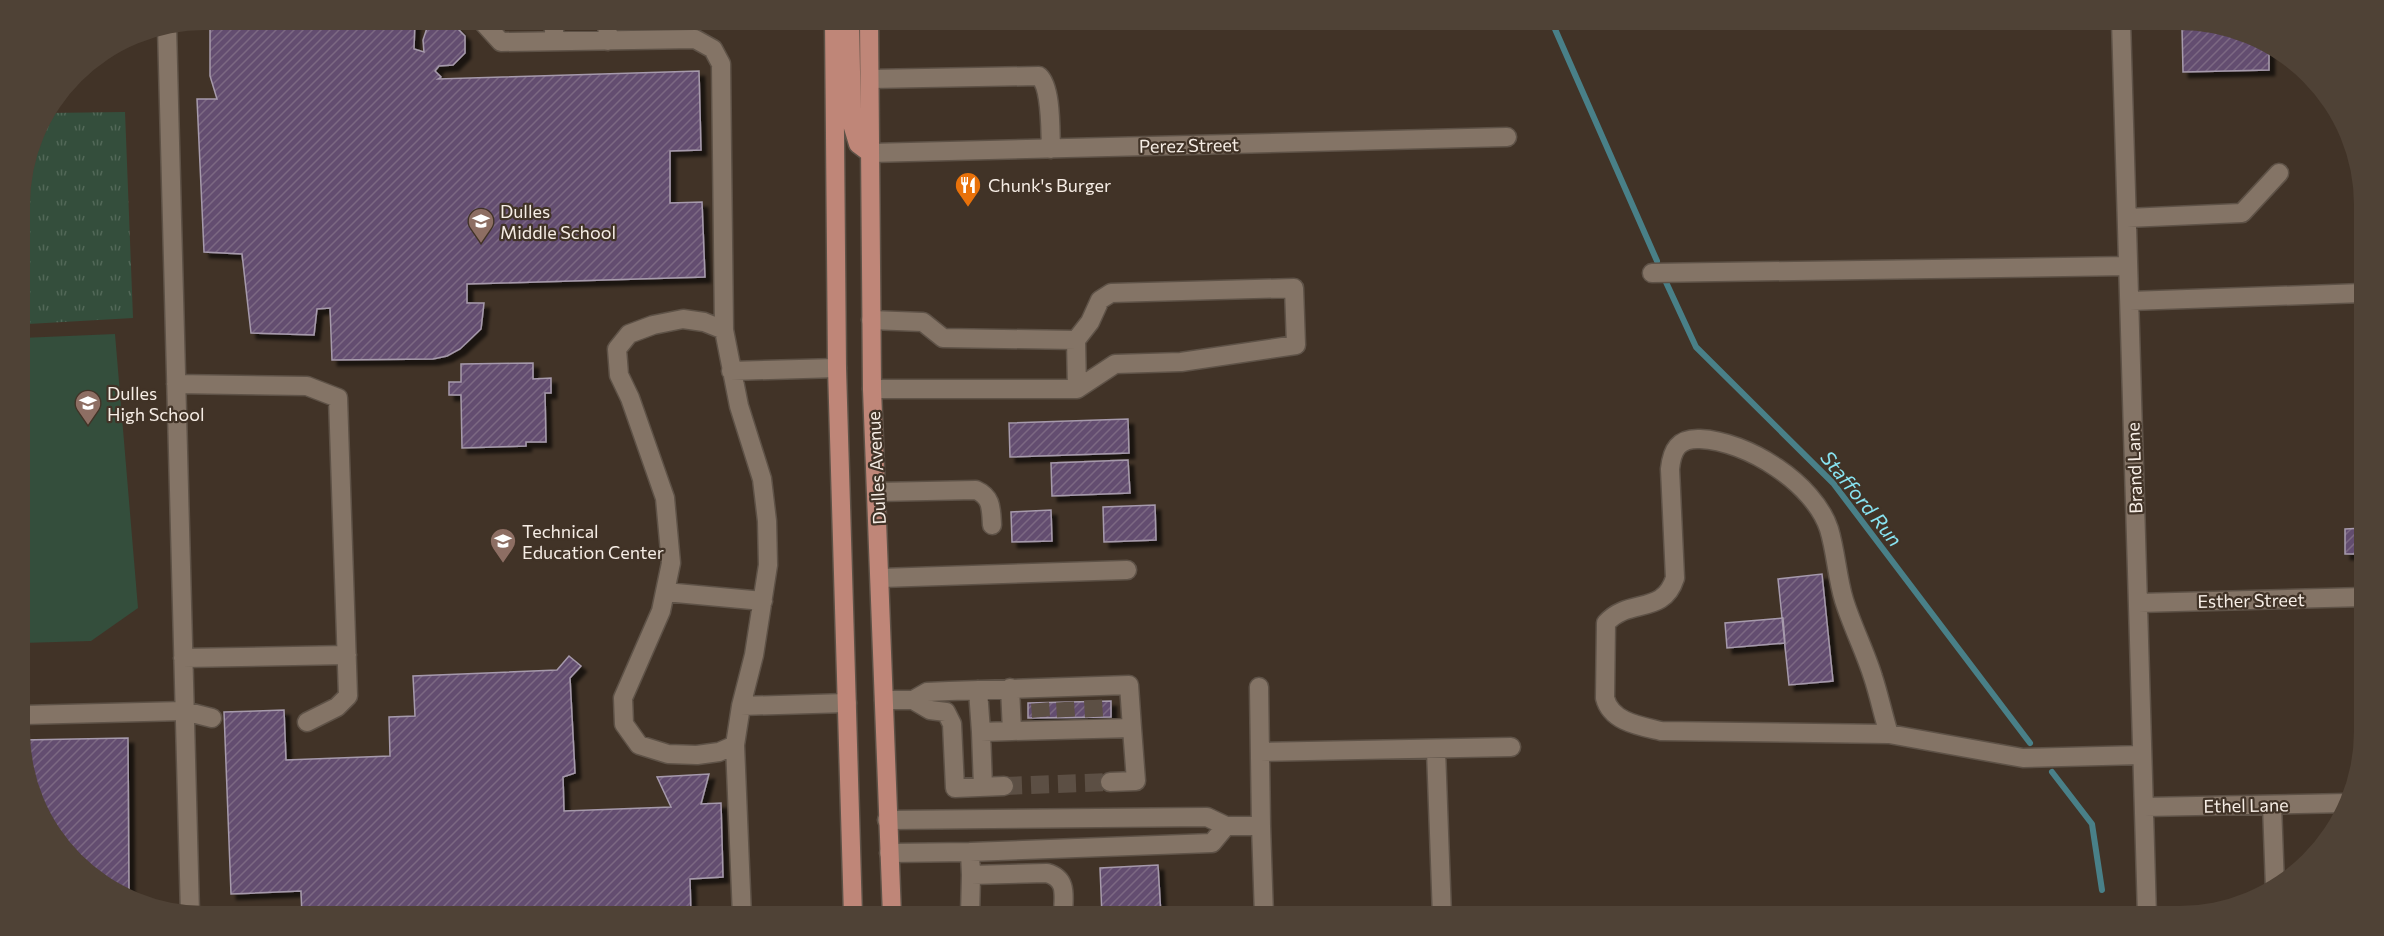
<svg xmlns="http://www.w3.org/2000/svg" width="2384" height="936" font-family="Commissioner,sans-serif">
  <defs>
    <pattern id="park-tufts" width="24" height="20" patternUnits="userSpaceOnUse" patternTransform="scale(1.5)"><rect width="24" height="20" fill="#344e3c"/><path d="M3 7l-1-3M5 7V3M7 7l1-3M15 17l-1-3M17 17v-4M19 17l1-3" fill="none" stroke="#526858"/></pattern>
    <pattern id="building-hatch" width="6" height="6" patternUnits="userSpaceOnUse" patternTransform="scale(1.5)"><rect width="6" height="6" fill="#644e6f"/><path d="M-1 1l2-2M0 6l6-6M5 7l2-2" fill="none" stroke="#7b6883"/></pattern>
    <filter id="shadow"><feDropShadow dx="5.5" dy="5.5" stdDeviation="1.5" flood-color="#0009"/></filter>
  </defs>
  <rect width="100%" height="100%" fill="#413327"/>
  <path fill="#344e3c" d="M115 334 138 608 91 641 22 643 21 338Z"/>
  <path fill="url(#park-tufts)" d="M125 112 133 318 28 324 23 179 39 123 46 113Z"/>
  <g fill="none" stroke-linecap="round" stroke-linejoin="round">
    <path stroke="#498088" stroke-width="6" d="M1551 20 1657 261
      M1665 280 1696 347 1833 483 2030 743
      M2052 772 2092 824 2102 890"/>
  </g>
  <path fill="url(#building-hatch)" stroke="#a69aac" stroke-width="1.5" filter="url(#shadow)" d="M210 20H415L414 49 424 52 423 40 427 28 449 24 455 26 465 36V53L453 65 439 66 435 71 441 77 438 79 699 71 701 150 670 151V203L702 202 705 277 467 284V303H484L481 329 460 349 447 356 433 359 332 360 330 308 317 309 314 335 251 333 242 254 204 252 197 99H217L210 76Z
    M2226 27 2239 29 2269 44V70L2183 72 2182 28Z
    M533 363V379L551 378V393H545L546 442H526V446L462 448 461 395H449V382H461V364Z
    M1128 419 1129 453 1010 457 1009 423Z
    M1128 460 1130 493 1052 496 1051 463Z
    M1155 505 1156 540 1104 542 1103 507Z
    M1051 510 1052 541 1012 542 1011 512Z
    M2364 528V554H2345V529Z
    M1822 574 1833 681 1789 685 1778 579Z
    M1783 618 1785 643 1727 648 1725 623Z
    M569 656 581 666 570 678 575 773 563 777 564 811 671 807 657 777 709 774 701 804 721 803 723 877 690 879 691 916H302L301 891 231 894 224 712 284 710 286 760 390 756 389 717 415 716 413 676 557 670Z
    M1111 701V717L1028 718V703Z
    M128 738 129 896 65 853 23 767V740Z
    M1158 865 1161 916H1102L1100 868Z"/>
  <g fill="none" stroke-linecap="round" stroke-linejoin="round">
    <path stroke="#5c4f44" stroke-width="18" stroke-dasharray="18 9" stroke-linecap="butt" d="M1093 700 1094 717
      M1065 702 1066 717
      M1040 703 1041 717
      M1004 786 1110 782"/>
    <g stroke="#5e5247" stroke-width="21">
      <path id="minor" d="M481 20 501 42 695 39 713 49 721 64 724 330 739 406 762 479 767 521 768 565 754 655 741 706 847 703
        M553 20 555 41
        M607 20 608 41
        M2121 20 2147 916
        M167 27 190 914
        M870 79 1039 76C1052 88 1050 131 1051 149
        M870 153 1507 137
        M2127 218 2242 213 2279 173
        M1652 273 2128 266
        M2130 301 2363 293
        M871 320 923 322 943 338 1076 340 1077 389
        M724 330 704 322 683 319 653 325 629 334 617 349 619 375 630 398 665 498 671 563 661 611 623 698 624 724 639 745 668 754 697 755 719 752 735 745
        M731 371 837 368
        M176 384 307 386 338 398 348 696 337 707 307 722
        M872 389H1077L1115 364 1181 362 1296 345 1294 288 1111 293 1100 300 1090 322 1076 340
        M877 492 976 490C992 497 991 509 992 525
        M881 578 1127 570
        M665 592 763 601
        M2138 603 2364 597
        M183 658 347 655
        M978 690 981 732 1012 731
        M884 700H913L927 692 949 691 1129 685 1132 728 1012 731 1010 688
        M913 700 930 710 946 712 952 724 955 788 1004 786
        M741 706 735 745 742 916
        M23 715 184 711 212 718
        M981 732 983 787
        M1889 734C1883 715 1879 695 1873 677 1865 651 1852 626 1844 600 1837 577 1836 552 1829 529 1814 483 1747 441 1700 439 1678 438 1672 450 1670 469L1675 578C1663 616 1629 597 1606 623L1605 698C1611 722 1640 726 1661 731L1889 734 2023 758 2142 755
        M1436 750 1442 916
        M1260 752 1511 747
        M1110 782 1136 781 1132 728
        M2272 805 2275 887
        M2144 807 2348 803
        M887 820 1207 817 1226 826 1212 843 970 852 889 853
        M1226 826H1261L1259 687
        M1261 826 1264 916
        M970 852 971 875 1047 873C1069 879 1063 898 1063 916
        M970 916 971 875"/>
    </g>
    <g stroke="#5e5247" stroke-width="21">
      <path id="major" d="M834 20 837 368 853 916
        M850 20 852 124 858 144 870 153
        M869 20 872 389 892 916"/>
    </g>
    <use href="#minor" stroke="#847466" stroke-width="18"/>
    <use href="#major" stroke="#bf8678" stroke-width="18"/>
  </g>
  <defs>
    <g id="restaurant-pin" transform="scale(1.35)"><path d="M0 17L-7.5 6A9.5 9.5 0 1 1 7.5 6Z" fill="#e8710a" stroke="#413327"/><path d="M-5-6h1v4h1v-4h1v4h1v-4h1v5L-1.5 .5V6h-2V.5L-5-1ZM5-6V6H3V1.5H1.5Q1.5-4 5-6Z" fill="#fff"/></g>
    <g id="school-pin" transform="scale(1.35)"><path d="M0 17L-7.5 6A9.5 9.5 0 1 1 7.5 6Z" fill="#8d6e63" stroke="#413327"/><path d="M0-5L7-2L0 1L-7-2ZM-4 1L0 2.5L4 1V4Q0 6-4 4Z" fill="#fff"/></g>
  </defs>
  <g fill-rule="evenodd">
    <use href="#restaurant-pin" x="968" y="185"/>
    <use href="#school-pin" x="481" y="221"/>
    <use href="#school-pin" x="88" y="403"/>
    <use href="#school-pin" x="503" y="541"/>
  </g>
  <g text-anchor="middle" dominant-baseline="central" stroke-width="4.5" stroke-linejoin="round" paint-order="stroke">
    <g font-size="18" fill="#f6ede5" stroke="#413327">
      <text transform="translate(1189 145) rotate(-1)">Perez Street</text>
      <text transform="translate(876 468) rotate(-93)">Dulles Avenue</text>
      <text transform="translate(2134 468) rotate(-92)">Brand Lane</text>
      <text transform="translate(2251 600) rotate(-1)">Esther Street</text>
      <text transform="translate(2246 805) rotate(-1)">Ethel Lane</text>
    </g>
    <g font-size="18" fill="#f6ede5" stroke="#413327" text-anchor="start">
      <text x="988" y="185">Chunk's Burger</text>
      <text x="500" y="211">Dulles<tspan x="500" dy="21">Middle School</tspan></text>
      <text x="107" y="393">Dulles<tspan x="107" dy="21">High School</tspan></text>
      <text x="522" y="531">Technical<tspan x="522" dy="21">Education Center</tspan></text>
    </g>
    <g font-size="20" font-style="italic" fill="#88e4f2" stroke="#413327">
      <text transform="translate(1862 498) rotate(51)">Stafford Run</text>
    </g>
  </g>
  <path d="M0 0H2384V936H0ZM205 30H2179A175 175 0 0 1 2354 205V731A175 175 0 0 1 2179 906H205A175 175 0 0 1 30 731V205A175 175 0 0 1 205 30Z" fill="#4f4236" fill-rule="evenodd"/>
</svg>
